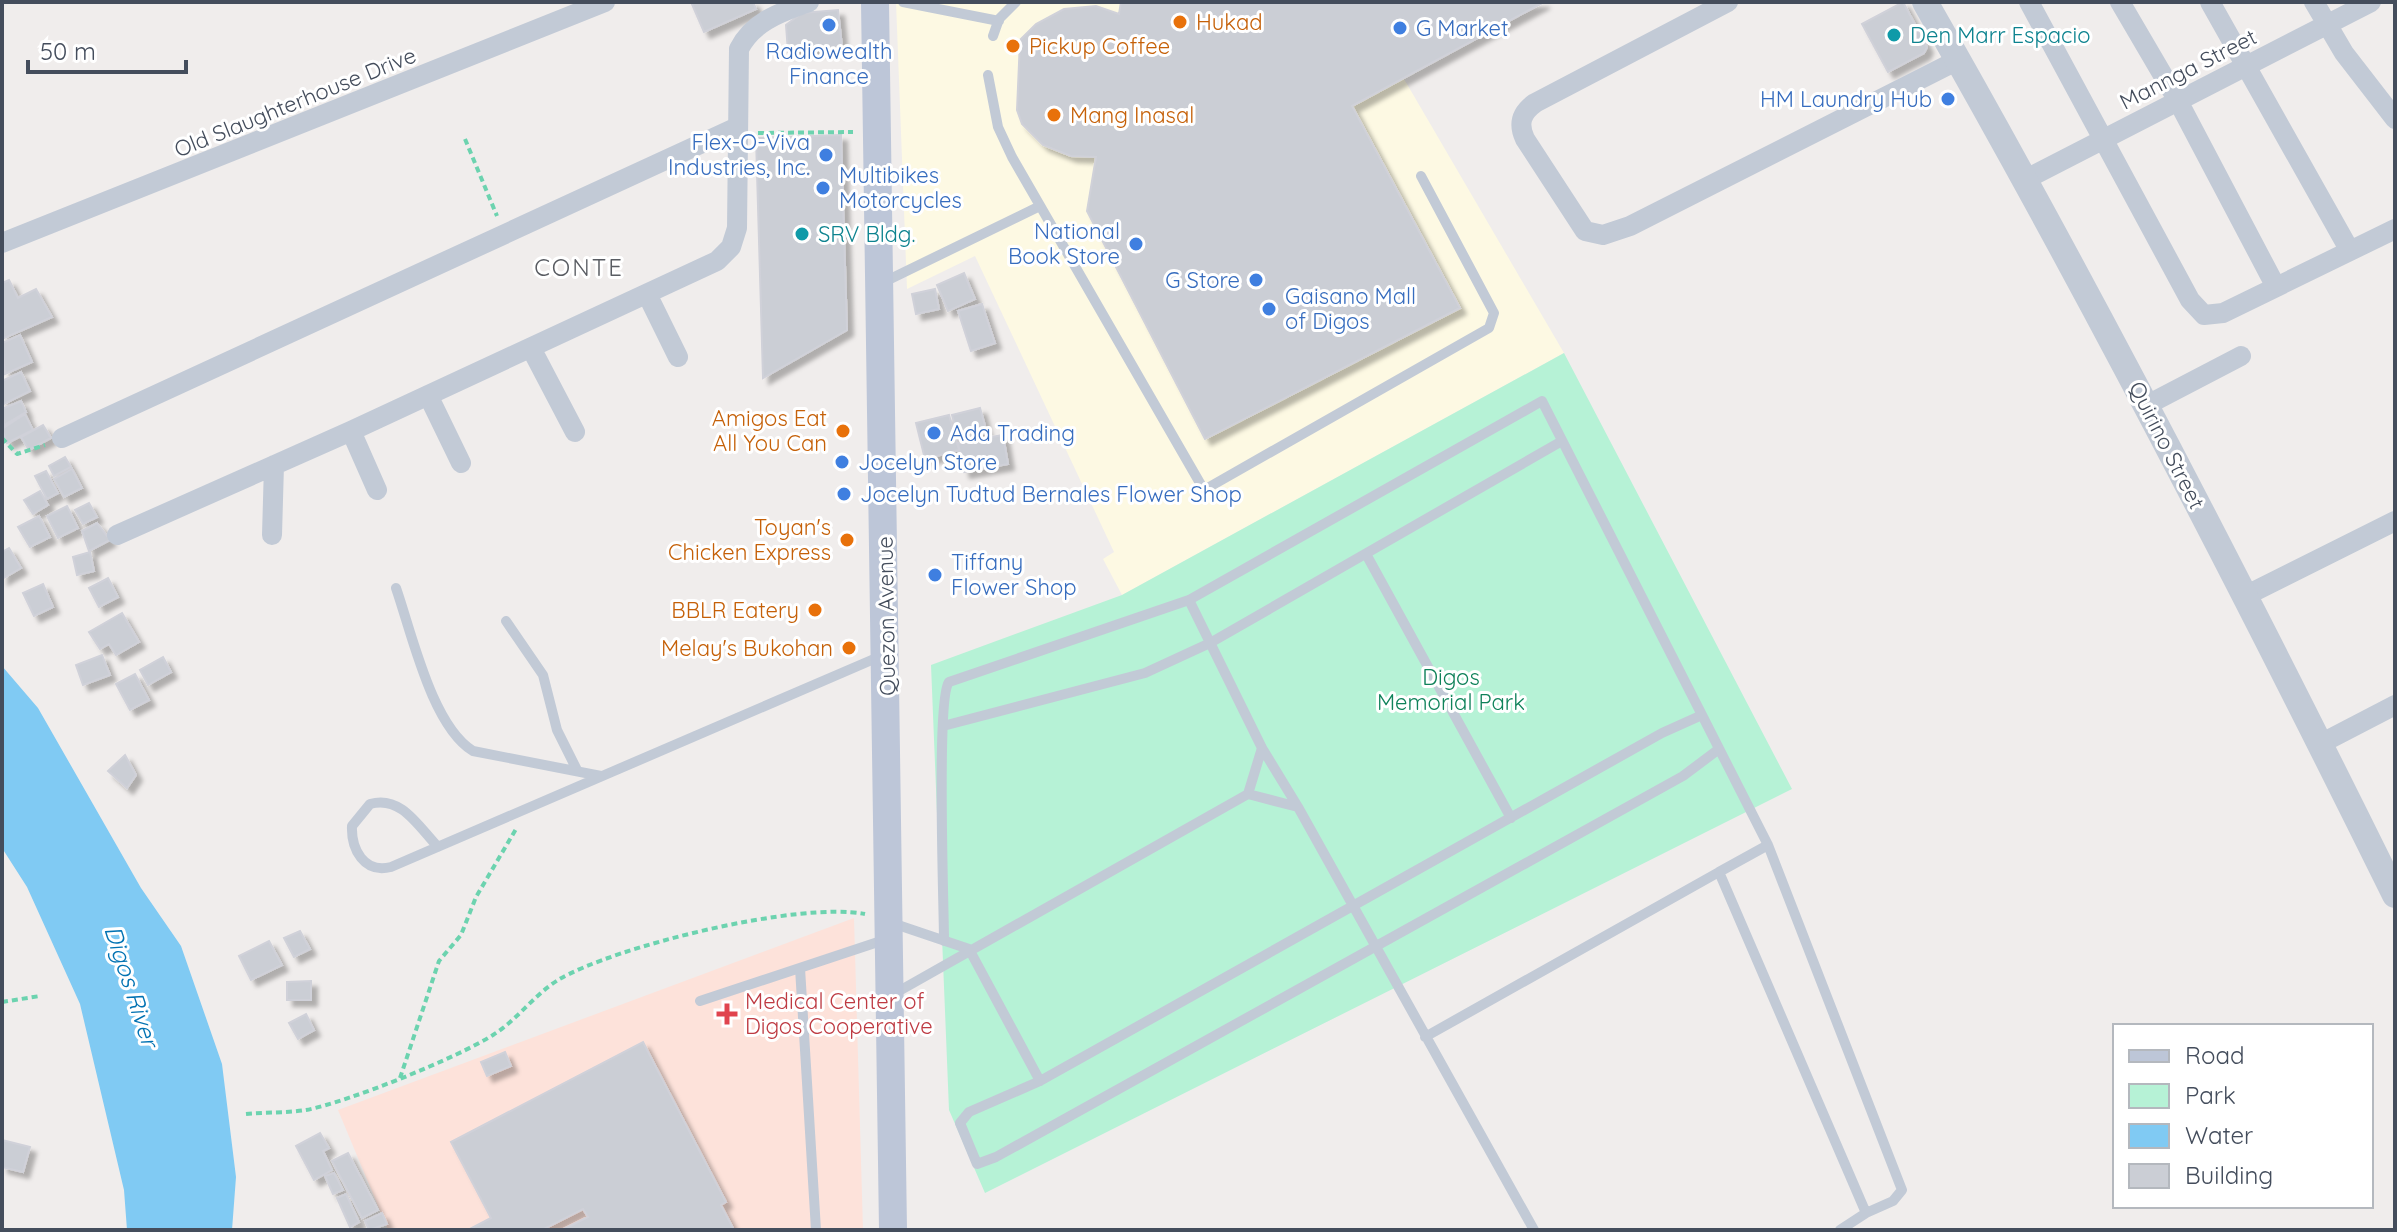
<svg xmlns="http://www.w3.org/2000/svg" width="2397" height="1232" font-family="Quicksand,sans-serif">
  <defs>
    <filter id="shadow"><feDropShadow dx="6" dy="6" stdDeviation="2" flood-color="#0004"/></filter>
  </defs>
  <rect width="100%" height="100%" fill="#f0edec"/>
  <path fill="#fdf9e3" d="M896 2H1544L1404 79 1564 353 1122 595 1103 559 1114 552 975 256 907 289Z"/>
  <path fill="#fde2da" d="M854 918 863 1230H388L338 1110Z"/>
  <path fill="#b6f2d6" d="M1564 353 1792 789 985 1193 949 1110 931 665 1122 595Z"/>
  <path fill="#80caf3" d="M2 666 38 708 141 888 181 946 222 1064 236 1177 232 1230H127L124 1190 80 1004 27 887 2 848Z"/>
  <path fill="#cbced5" stroke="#d0d1d9" stroke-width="2" filter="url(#shadow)" d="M691 2H753L756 9 704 32Z
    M1121 2H1544L1352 106 1460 308 1205 439 1087 211 1096 157 1071 156 1043 145 1022 124 1017 110 1020 40 1036 24 1064 9 1096 6 1119 14Z
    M1903 2 1927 47 1924 53 1888 72 1862 24Z
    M838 10 842 47 788 52 786 25 802 13Z
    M841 135 847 330 763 378 756 138Z
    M964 273 975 299 948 311 937 285Z
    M9 280 18 298 36 289 52 317 2 339V283Z
    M935 289 939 309 916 314 912 294Z
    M982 304 995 343 971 351 958 311Z
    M20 335 32 362 5 374 2 343Z
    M21 372 30 391 2 405V381Z
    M21 401 26 412 4 425 2 409Z
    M980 408 987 433 959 440 952 415Z
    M25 414 33 430 7 443 2 429Z
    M949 415 959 450 925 459 916 423Z
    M43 425 51 438 29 450 21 437Z
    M1003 435 1008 464 964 472 958 443Z
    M65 457 71 467 54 476 49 466Z
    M72 469 82 488 64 497 54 479Z
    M46 471 58 493 47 499 35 476Z
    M40 491 48 505 33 514 24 500Z
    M89 503 97 517 83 524 75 510Z
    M67 506 78 528 58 538 47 516Z
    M39 516 50 537 30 547 18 527Z
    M97 523 110 540 89 551 82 531Z
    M9 548 21 568 2 579V552Z
    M90 552 94 571 77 575 73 557Z
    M108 578 118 597 99 607 89 588Z
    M43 584 53 607 34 616 23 593Z
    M122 613 139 642 116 655 109 644 100 649 89 632Z
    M102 655 110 675 83 685 76 665Z
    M163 657 171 672 148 685 140 670Z
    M135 674 149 700 130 710 116 684Z
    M125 755 136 775 127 788 108 771Z
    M300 931 310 949 294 957 284 938Z
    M269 941 282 965 251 980 239 956Z
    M311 981V1000H287V982Z
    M306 1014 314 1030 298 1039 289 1023Z
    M643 1042 726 1202 721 1205 734 1230H562L588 1217 583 1209 542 1230H468L491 1218 451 1142Z
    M505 1052 511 1066 487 1076 481 1062Z
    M320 1133 329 1148 323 1151 332 1170 314 1180 296 1146Z
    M2 1140 30 1147 23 1172 2 1167Z
    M348 1153 378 1210 362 1218 332 1161Z
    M334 1173 343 1190 333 1194 325 1176Z
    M346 1194 359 1222 350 1227 337 1198Z
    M382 1213 387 1224 369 1230 365 1221Z"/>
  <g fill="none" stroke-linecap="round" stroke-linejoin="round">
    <path stroke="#6cd3af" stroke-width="4" stroke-dasharray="6 4" stroke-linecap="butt" d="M758 133 853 132
      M465 139 497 216
      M2 438 17 454 45 445
      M2 1002 40 996
      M400 1078 439 961 461 935 476 897 516 829
      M246 1114C266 1112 287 1113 306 1110 348 1102 457 1058 493 1035 517 1020 534 995 558 980 615 946 800 901 865 914"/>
    <path stroke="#c2cad6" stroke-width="10" d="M903 2 999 21
      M993 36 999 19 1016 2
      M988 75 998 127 1012 157 1204 490 1489 328 1494 313 1421 176
      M884 282 1040 206
      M1366 554 1511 818
      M396 588C412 634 432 726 473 751L601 776
      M1189 600 1262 748 1248 794 1298 807 1534 1230
      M506 621 543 675 557 730 577 770
      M1702 715 1768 845
      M943 726 1145 673 1210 643 1562 441
      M1262 748 1298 807
      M438 847C418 826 401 795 370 804L352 826C351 849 364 874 391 867L881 656
      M1719 872 1768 845 1902 1190 1893 1201 1866 1213
      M892 923 969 949 1040 1081
      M944 941C944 906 936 698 949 682L1189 600 1542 401 1702 715 1662 733 1040 1081 969 1112 960 1123 977 1164 996 1157 1683 776 1719 749
      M800 968 816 1230
      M892 995 1248 794
      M700 1001 887 939
      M1425 1037 1719 872 1866 1213 1840 1230"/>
    <path stroke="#c2cad6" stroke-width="20" d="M1728 2 1535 103C1521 113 1518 124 1525 139L1585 231 1603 235 1630 226 1958 60
      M2029 2 2190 300 2204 315 2223 313 2395 229
      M2120 2 2178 101 2276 287
      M2210 2 2350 251
      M2314 2 2344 53 2395 119
      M2026 179 2371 2
      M2 243 605 2
      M647 294 678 357
      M531 348 575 432
      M428 395 461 463
      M2147 405 2241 356
      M351 431 377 490
      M62 438 735 128
      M117 535 351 431 717 261 731 247 737 228 739 49C753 21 782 12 809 2
      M272 535 274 465
      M2245 596 2395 521
      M2320 744 2395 705"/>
    <path stroke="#c2cad6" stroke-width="26" d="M1925 2C2092 294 2246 593 2395 895"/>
    <path stroke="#bdc6d8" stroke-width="28" d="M875 2 893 1230"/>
  </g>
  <g fill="#e8710a" stroke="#fff" stroke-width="3">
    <circle cx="1180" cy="22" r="8"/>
    <circle cx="1013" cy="46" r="8"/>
    <circle cx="1054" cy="115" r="8"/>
    <circle cx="843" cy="431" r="8"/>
    <circle cx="847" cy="540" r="8"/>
    <circle cx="815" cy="610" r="8"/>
    <circle cx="849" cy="648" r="8"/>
  </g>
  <g fill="#3f7fe0" stroke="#fff" stroke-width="3">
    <circle cx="829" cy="25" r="8"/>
    <circle cx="1400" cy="28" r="8"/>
    <circle cx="1948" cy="99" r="8"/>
    <circle cx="826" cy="155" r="8"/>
    <circle cx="823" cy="188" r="8"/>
    <circle cx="1136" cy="244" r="8"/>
    <circle cx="1256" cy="280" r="8"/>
    <circle cx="1269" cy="309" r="8"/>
    <circle cx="934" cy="433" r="8"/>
    <circle cx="842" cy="462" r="8"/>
    <circle cx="844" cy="494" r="8"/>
    <circle cx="935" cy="575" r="8"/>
  </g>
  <g fill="#0f9aa8" stroke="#fff" stroke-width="3">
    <circle cx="1894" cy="35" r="8"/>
    <circle cx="802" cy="234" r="8"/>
  </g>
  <path fill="#e0444e" stroke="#fff" stroke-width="3" d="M723 1002h8v8h8v8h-8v8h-8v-8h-8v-8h8z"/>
  <g text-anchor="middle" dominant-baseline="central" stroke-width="6" stroke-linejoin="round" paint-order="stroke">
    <g font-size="22" fill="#c56008" stroke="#fff" text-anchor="end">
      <text x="1196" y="22" text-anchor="start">Hukad</text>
      <text x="1029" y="46" text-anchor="start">Pickup Coffee</text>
      <text x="1070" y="115" text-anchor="start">Mang Inasal</text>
      <text x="827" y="418">Amigos Eat<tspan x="827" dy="25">All You Can</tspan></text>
      <text x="831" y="527">Toyan's<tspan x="831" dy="25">Chicken Express</tspan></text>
      <text x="799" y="610">BBLR Eatery</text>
      <text x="833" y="648">Melay's Bukohan</text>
    </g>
    <g font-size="22" fill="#366cbe" stroke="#fff" text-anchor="start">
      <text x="1416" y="28">G Market</text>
      <text x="829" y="51" text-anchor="middle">Radiowealth<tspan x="829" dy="25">Finance</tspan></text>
      <text x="1932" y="99" text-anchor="end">HM Laundry Hub</text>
      <text x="810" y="142" text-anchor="end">Flex-O-Viva<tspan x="810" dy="25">Industries, Inc.</tspan></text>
      <text x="839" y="175">Multibikes<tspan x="839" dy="25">Motorcycles</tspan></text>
      <text x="1120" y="231" text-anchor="end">National<tspan x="1120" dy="25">Book Store</tspan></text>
      <text x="1240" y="280" text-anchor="end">G Store</text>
      <text x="1285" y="296">Gaisano Mall<tspan x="1285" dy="25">of Digos</tspan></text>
      <text x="950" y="433">Ada Trading</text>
      <text x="858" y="462">Jocelyn Store</text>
      <text x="860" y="494">Jocelyn Tudtud Bernales Flower Shop</text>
      <text x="951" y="562">Tiffany<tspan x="951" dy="25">Flower Shop</tspan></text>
    </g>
    <g font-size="22" fill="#0d838f" stroke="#fff" text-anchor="start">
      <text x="1910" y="35">Den Marr Espacio</text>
      <text x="818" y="234">SRV Bldg.</text>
    </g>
    <g font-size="22" fill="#444d5c" stroke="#fff">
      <text transform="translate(2188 69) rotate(-27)">Mannga Street</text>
      <text transform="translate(295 102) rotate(-22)">Old Slaughterhouse Drive</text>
      <text transform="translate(2167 445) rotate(63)">Quirino Street</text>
      <text transform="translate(886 616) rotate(-91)">Quezon Avenue</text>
    </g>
    <g font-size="22" fill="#0f825a" stroke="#fff">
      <text x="1451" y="677">Digos<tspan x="1451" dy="25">Memorial Park</tspan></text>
    </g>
    <g font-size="22" fill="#be3a42" stroke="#fff" text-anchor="start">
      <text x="745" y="1001">Medical Center of<tspan x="745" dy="25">Digos Cooperative</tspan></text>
    </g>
    <g font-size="24" letter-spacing="2" fill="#595c62" stroke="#fff">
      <text x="579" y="267">CONTE</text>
    </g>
    <g font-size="24" font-style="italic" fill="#0172b2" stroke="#fff">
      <text transform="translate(132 986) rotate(72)">Digos River</text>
    </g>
  </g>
  <rect width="2397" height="1232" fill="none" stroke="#444d5c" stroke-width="8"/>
  <rect x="2113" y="1024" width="260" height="184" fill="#ffffff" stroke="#b4b8be" stroke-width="2"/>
  <rect x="2129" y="1050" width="40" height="12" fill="#bdc6d8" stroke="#b4b8be" stroke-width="2"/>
  <text x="2185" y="1064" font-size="24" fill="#444d5c">Road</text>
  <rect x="2129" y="1084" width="40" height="24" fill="#b6f2d6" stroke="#b4b8be" stroke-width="2"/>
  <text x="2185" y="1104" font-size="24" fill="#444d5c">Park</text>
  <rect x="2129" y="1124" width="40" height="24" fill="#80caf3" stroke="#b4b8be" stroke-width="2"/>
  <text x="2185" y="1144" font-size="24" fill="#444d5c">Water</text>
  <rect x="2129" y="1164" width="40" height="24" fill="#cbced5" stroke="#b4b8be" stroke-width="2"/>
  <text x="2185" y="1184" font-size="24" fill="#444d5c">Building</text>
  <path d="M28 60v12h158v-12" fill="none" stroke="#444d5c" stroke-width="4"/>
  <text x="40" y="60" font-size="24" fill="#444d5c" stroke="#ffffff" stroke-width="6" paint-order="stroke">50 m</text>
</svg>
